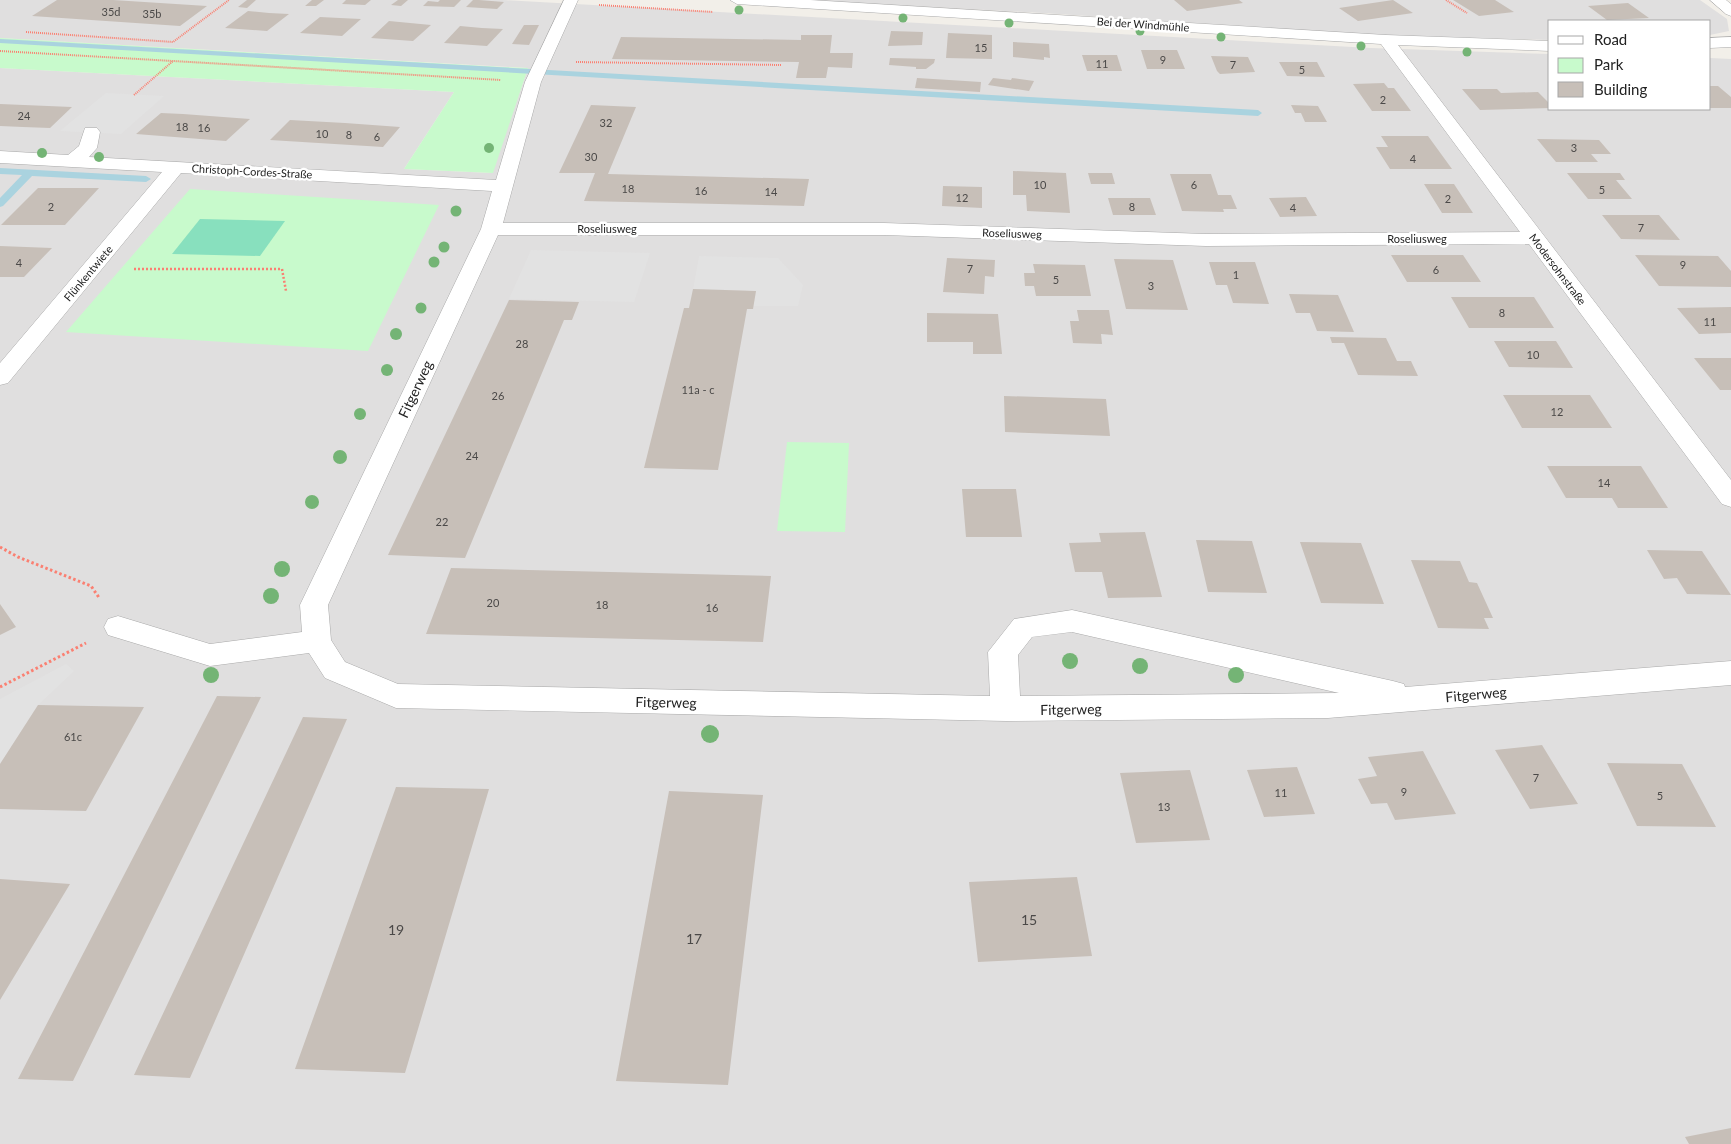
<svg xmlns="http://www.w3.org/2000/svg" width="1731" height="1144" font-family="Lato,sans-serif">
  <rect width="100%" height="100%" fill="#f2efe9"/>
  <path fill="#e0dfdf" d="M0 0H503L1371 48 1550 54V109H1710V58L1731 59V1144H0V68L454 92 404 169 492 173 528 68 0 38Z
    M802 0H1700L1727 19 1729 31 1710 35V21H1550V40L1390 36 1043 13Z"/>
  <path fill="#c8facc" d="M0 38 503 67 528 68 493 173 404 169 454 92 0 68Z
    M190 189 439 205 368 351 66 332Z
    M787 442 849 443 845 532 777 531Z"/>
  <path fill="#88e0be" d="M200 219 285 221 260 256 172 254Z"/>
  <path fill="#e2e2e2" d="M106 93 164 96 121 134 60 131Z
    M531 250 650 253 634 302 509 299Z
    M699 256 778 258 803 285 798 306H753L756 291 693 289Z
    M66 664 74 671 38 705 0 764V699Z"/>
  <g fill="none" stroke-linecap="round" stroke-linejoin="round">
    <path fill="#aad3df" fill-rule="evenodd" d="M0 39 1258 110 1262 113 1258 116 0 43Z
      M0 168 146 176 151 179 146 182 32 176 3 206 0 207V198L22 175 0 174Z"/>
  </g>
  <path fill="#c7bfb8" d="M57 0H113L207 6 180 26 32 16Z
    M256 0 247 8 238 7 247 0Z
    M312 0H324L316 6H305Z
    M346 0H371L365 5 342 4Z
    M398 0H408L401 6 391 5Z
    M440 0H461L454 7 423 6 428 1 438 2Z
    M473 0H479L504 2 497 9 466 7Z
    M1174 0H1239L1243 3 1187 11Z
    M1393 0 1413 13 1358 21 1339 8Z
    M1453 0H1495L1514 12 1479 16Z
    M1628 3 1649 18 1607 20 1588 6Z
    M248 11 269 13 289 14 267 31 225 28Z
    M320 17 340 18 361 19 342 36 300 33Z
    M389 21 431 25 413 41 371 38Z
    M524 25H539L529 45 512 44Z
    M460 26 482 28 503 29 487 46 444 43Z
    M891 31 923 32 922 45 888 46Z
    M948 33 992 35V59L946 58Z
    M801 35H832L830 53H853L852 68 828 67 826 78H796L799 62 612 59 621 37 801 40Z
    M1013 42 1049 44 1050 58 1044 57V60L1013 57Z
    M1141 50H1177L1185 69H1147Z
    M1082 55H1117L1122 71H1087Z
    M1211 56 1248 57 1255 72 1220 74 1217 71Z
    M890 58 935 59 934 63 926 69H916V67L889 65Z
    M1279 62H1317L1325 77 1287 76Z
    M917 78 981 82 980 92 915 88Z
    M993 78 1011 80 1012 78 1034 81 1029 91 988 85Z
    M1384 83 1388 88H1394L1411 111H1372L1353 84Z
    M1710 86H1718L1731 97V108H1710Z
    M1462 89H1497L1501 93 1538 92 1550 104V108L1480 110Z
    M0 104 72 107 50 128 23 127 0 126Z
    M591 105 636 107 608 174 809 179 804 206 584 201 595 173H559Z
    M1291 105 1318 106 1327 122H1305L1301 113H1295Z
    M161 113 183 114 250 119 226 141 136 134Z
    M290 120 345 123 400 127 383 147 270 140Z
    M1381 136H1428L1452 169H1390L1376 147H1388Z
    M1537 139 1599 140 1611 154H1591L1598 162H1556Z
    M1013 171 1066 173 1070 213 1027 211 1026 195H1013Z
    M1088 173H1112L1115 184H1091Z
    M1567 173H1620L1625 180H1616L1632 199H1588Z
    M1170 174H1211L1218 195H1231L1237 209H1223L1224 212 1182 211Z
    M1424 184H1454L1473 213H1442Z
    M943 186 982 187V208L942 206Z
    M38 188H99L65 225H1Z
    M1306 197 1317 216 1280 217 1269 198Z
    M1108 198H1150L1156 215H1113Z
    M1602 215H1659L1680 240 1621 239Z
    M0 246 52 248 24 277H0Z
    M1391 255H1463L1481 282H1407Z
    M1635 255 1718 256 1731 271V287L1659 286Z
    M947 258 995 260 994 277 985 276 984 294 943 292Z
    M1114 259 1173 260 1188 310 1126 309Z
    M1209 262H1255L1269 304 1233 303 1227 285H1216Z
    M1033 264 1085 265 1091 296H1036L1034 286H1025L1024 273H1035Z
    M693 289 756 291 753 309H747L718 470 644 468 684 308H689Z
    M1289 294 1338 295 1354 332 1317 331 1310 313H1296Z
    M1451 297H1534L1554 328H1469Z
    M509 300 579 302 572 320H564L465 558 388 555Z
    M1731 307V333L1699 334 1677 308Z
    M1077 310H1109L1113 335 1101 334 1102 344 1073 343 1070 321H1079Z
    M927 313 998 314 1002 354H973V342H927Z
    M1330 337 1386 338 1397 361H1411L1418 376 1358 375 1344 343H1332Z
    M1494 341H1556L1573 368 1509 367Z
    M1694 358H1731V390H1720Z
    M1503 395H1590L1612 428H1522Z
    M1004 396 1106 399 1110 436 1005 432Z
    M1547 466H1641L1668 508H1618L1612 498H1566Z
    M962 489H1016L1022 537H966Z
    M1145 532 1162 597 1108 598 1102 572H1075L1069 543 1101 542 1099 533Z
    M1196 540 1252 541 1267 593 1208 592Z
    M1300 542 1361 543 1384 604 1321 603Z
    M1647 550 1702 551 1731 595 1687 594 1677 578 1664 579Z
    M1411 560 1460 561 1469 582 1477 583 1493 618H1484L1489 629 1438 628Z
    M451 568 771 576 763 642 426 634Z
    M0 604 16 627 0 635Z
    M217 696 261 697 73 1081 18 1079Z
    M38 705 144 707 86 811 0 809V764Z
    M303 717 347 719 190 1078 134 1075Z
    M1542 745 1578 804 1530 809 1495 750Z
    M1423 751 1456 814 1395 820 1387 803 1371 804 1358 779 1377 776 1368 757Z
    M1607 763 1682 764 1716 827 1637 826Z
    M1297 767 1315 814 1264 817 1247 770Z
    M1190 770 1210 840 1136 843 1120 773Z
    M396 787 489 789 405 1073 295 1069Z
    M669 791 763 795 728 1085 616 1081Z
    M1077 877 1092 956 978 962 969 882Z
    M0 879 70 884 0 1000Z
    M1731 1128V1144H1689L1685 1137Z"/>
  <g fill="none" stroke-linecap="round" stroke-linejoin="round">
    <g stroke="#a9a9a9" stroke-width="1">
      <path id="minor" d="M564 0H578L541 82 503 223H884L1206 234 1520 232 1381 44 737 4 730 0H810L1386 35 1550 41V51L1398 45 1731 480V507L1722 504 1529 244 1206 246 884 235H498L328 605 331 640 345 662 398 684 990 696 988 652 1014 619 1072 610 1393 681 1404 684 1405 687 1731 661V685L1328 718 1006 721 396 708 325 678 309 653 210 666 108 635 104 627 108 619 118 616 210 644 302 632 300 605 481 229 492 191 181 173 8 383 0 385V363L162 172 0 163V151L68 155 79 146 85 128H97L100 132 97 148 89 157 496 180 525 82ZM1072 632 1339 693 1020 696 1018 655 1032 637Z
        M1710 0H1726L1731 4V16L1726 14Z
        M1731 37V47L1710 48V38Z"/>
    </g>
    <path stroke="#fa8072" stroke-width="2" stroke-dasharray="1 1" stroke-linecap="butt" d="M1446 0 1467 13
      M599 5 713 12
      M26 32 173 42 229 0
      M0 51 501 80
      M576 62 781 65
      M134 95 173 61"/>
    <path stroke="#fa8072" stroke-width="2.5" stroke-dasharray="2 2" stroke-linecap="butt" d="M134 269H282L286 291"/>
    <path stroke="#fa8072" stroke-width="3" stroke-dasharray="2.5 2.5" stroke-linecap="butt" d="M0 547 18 557 91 586 100 599
      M0 687 86 643"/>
    <use href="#minor" fill="#fff" fill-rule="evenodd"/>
  </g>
  <g fill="#74b475">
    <circle cx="739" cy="10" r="4.5"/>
    <circle cx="903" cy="18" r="4.5"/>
    <circle cx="1009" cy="23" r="4.5"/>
    <circle cx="1140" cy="31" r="4.5"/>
    <circle cx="1221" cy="37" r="4.5"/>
    <circle cx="1361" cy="46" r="4.5"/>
    <circle cx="1467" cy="52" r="4.5"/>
    <circle cx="489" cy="148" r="5"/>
    <circle cx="42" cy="153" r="5"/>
    <circle cx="99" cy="157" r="5"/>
    <circle cx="456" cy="211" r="5.5"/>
    <circle cx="444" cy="247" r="5.5"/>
    <circle cx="434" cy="262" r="5.5"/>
    <circle cx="421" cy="308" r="5.5"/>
    <circle cx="396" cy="334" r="6"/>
    <circle cx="387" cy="370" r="6"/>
    <circle cx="360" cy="414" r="6"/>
    <circle cx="340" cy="457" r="7"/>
    <circle cx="312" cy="502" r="7"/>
    <circle cx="282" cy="569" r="8"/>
    <circle cx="271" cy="596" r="8"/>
    <circle cx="1070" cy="661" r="8"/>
    <circle cx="1140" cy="666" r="8"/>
    <circle cx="211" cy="675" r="8"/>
    <circle cx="1236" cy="675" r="8"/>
    <circle cx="710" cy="734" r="9"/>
  </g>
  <g text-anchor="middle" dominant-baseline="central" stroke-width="5" stroke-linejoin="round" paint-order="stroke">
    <g font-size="11" fill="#4b4948">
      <text x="111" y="11">35d</text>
      <text x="152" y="13">35b</text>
      <text x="981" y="47">15</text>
      <text x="1163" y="59">9</text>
      <text x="1102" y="63">11</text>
      <text x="1233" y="64">7</text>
      <text x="1302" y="69">5</text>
      <text x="1383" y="99">2</text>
      <text x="24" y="115">24</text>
      <text x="606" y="122">32</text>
      <text x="182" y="126">18</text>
      <text x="204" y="127">16</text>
      <text x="322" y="133">10</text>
      <text x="349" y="134">8</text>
      <text x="377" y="136">6</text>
      <text x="1574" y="147">3</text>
      <text x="591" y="156">30</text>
      <text x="1413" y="158">4</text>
      <text x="1040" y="184">10</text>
      <text x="1194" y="184">6</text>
      <text x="628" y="188">18</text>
      <text x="1602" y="189">5</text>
      <text x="701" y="190">16</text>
      <text x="771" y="191">14</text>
      <text x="962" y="197">12</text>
      <text x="1448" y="198">2</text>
      <text x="51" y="206">2</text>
      <text x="1132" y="206">8</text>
      <text x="1293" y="207">4</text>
      <text x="1641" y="227">7</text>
      <text x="19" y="262">4</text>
      <text x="1683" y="264">9</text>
      <text x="970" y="268">7</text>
      <text x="1436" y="269">6</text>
      <text x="1236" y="274">1</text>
      <text x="1056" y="279">5</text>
      <text x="1151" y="285">3</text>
      <text x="1502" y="312">8</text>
      <text x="1710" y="321">11</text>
      <text x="522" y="343">28</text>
      <text x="1533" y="354">10</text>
      <text x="698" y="389">11a - c</text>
      <text x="498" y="395">26</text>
      <text x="1557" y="411">12</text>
      <text x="472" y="455">24</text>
      <text x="1604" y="482">14</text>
      <text x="442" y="521">22</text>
      <text x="493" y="602">20</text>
      <text x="602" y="604">18</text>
      <text x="712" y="607">16</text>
      <text x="73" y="736">61c</text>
      <text x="1536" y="777">7</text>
      <text x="1404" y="791">9</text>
      <text x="1281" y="792">11</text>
      <text x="1660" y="795">5</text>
      <text x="1164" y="806">13</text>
    </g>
    <g font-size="11" fill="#222" stroke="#fff">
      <text transform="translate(1143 24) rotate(4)">Bei der Windmühle</text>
      <text transform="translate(252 171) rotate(3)">Christoph-Cordes-Straße</text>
      <text x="607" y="228">Roseliusweg</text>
      <text transform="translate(1012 233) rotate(2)">Roseliusweg</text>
      <text x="1417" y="238">Roseliusweg</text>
      <text transform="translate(1558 269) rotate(53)">Modersohnstraße</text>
      <text transform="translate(88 273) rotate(-50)">Flünkentwiete</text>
    </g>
    <g font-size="14" fill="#222" stroke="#fff">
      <text transform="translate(415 389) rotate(-65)">Fitgerweg</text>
      <text transform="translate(1476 694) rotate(-5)">Fitgerweg</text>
      <text transform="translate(666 702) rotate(1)">Fitgerweg</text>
      <text transform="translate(1071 709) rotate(-1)">Fitgerweg</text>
    </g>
    <g font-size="14" fill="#4b4948">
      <text x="1029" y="919">15</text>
      <text x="396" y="929">19</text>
      <text x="694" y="938">17</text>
    </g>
  </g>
  <rect x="1548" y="20" width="162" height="90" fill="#ffffff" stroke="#a7a7a7"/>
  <rect x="1558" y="36" width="25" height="8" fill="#ffffff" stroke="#a7a7a7"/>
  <text x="1594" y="45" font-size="15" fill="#222222">Road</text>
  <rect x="1558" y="58" width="25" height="15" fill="#c8facc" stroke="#a7a7a7"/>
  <text x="1594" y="70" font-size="15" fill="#222222">Park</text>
  <rect x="1558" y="82" width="25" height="15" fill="#c7bfb8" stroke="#a7a7a7"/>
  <text x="1594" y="95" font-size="15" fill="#222222">Building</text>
</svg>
